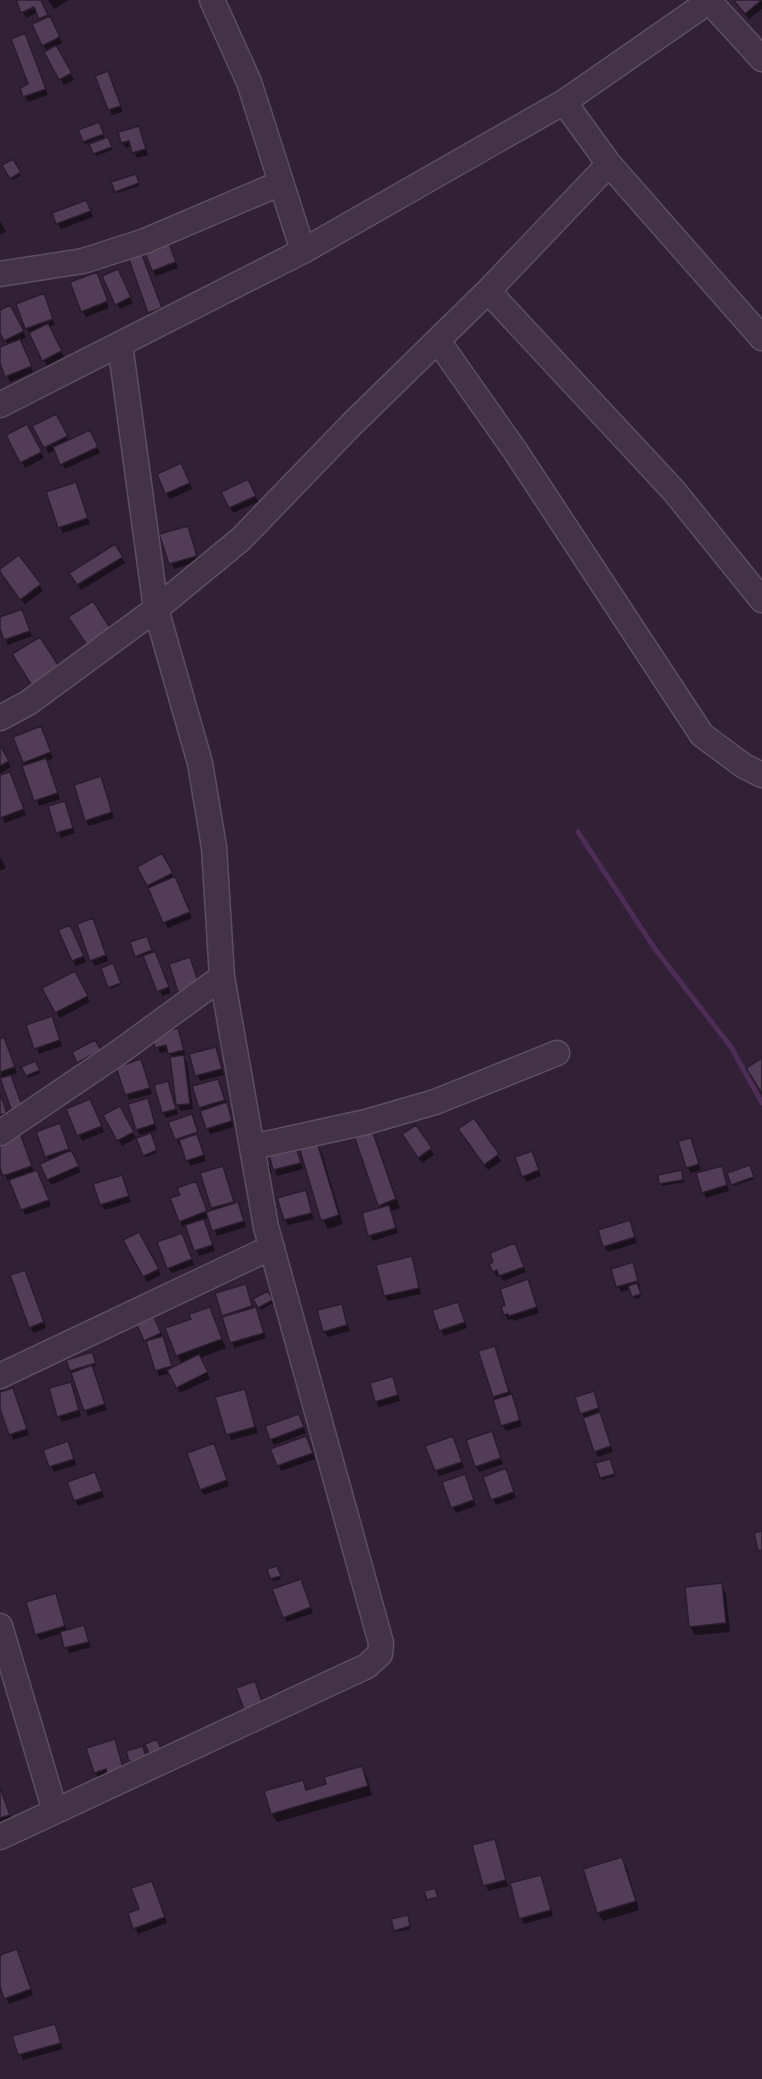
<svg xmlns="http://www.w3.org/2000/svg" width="762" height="2079" font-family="'Nunito Sans',sans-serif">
  <rect width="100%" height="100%" fill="#322037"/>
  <path fill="#0007" d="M17 0H41L62 43 55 46 74 80 64 85 43 45 42 21 38 12 26 18Z
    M48 0H69L54 9Z
    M738 0H762V9L749 19 740 6Z
    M25 35 48 95 28 102 22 88 30 85Z
    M108 73 123 112 112 115 97 77Z
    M100 126 105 140 109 141 112 150 96 156 91 145 102 141 101 138 85 144 84 142Z
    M139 128 148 155 137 158 132 146 126 148 123 143Z
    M12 161 21 175 13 180 4 166Z
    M136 178 139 186 117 193 116 191Z
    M89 207 93 217 61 229 58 223Z
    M0 221 6 232 0 235Z
    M171 249 178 268 156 276 153 270Z
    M144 260 164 314 153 318 149 312Z
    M120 276 133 303 120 309 117 304Z
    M97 278 109 308 86 317 83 311Z
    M46 301 55 325 49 327 64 357 47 366 27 329 18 305Z
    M10 307 26 337 20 341 33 372 10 382 0 359V349L8 345 0 330V312Z
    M55 416 69 442 93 438 100 453 65 469 55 450 49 453 34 427Z
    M27 426 44 458 25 468 8 435Z
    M184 471 192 489 170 499 166 493Z
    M75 483 90 524 63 533 60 527Z
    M251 487 258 502 233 513 223 492Z
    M190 533 199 561 174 569 161 535Z
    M115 546 125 563 81 590 71 573Z
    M19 557 43 591 25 604 3 576Z
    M22 611 32 636 8 645 0 624V618Z
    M43 734 53 758 46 761 60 799 39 806 24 767 26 766 24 762Z
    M0 748 11 767 0 774Z
    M0 777 12 779 26 815 5 823 0 813Z
    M103 784 114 818 89 826 86 820Z
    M64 803 75 833 61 838 50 807Z
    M162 855 177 884 192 918 168 928 139 867Z
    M0 857 6 868 0 871Z
    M95 926 108 961 95 966 92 960Z
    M60 931 73 932 86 962 76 966Z
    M148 940 171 993 162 996 145 955 137 958 136 956Z
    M114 967 121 985 111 989 110 987Z
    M74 973 90 1002 60 1018 44 988Z
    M54 1023 62 1046 39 1054 27 1026Z
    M177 1029 186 1056H183L187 1062 193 1109 181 1111 178 1105 172 1057 169 1051 160 1053 154 1036Z
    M0 1041 7 1045 17 1073 1 1079Z
    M94 1042 101 1053 80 1064 74 1053Z
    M215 1048 224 1075 200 1081 190 1055Z
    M141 1061 152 1094 129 1100 118 1068Z
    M35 1062 40 1073 28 1078 23 1068Z
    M218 1080 234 1127 210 1134 200 1107Z
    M168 1083 178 1114 166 1118 163 1112Z
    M147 1100 157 1130 140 1135 137 1129Z
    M93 1106 104 1132 82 1141 68 1109Z
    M119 1108 136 1138 122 1146 105 1116Z
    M474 1120 501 1161 488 1170 464 1135Z
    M194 1121 206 1161 190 1166 182 1144 179 1145 176 1139Z
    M415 1127 434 1155 422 1163 407 1140Z
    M62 1131 70 1152 81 1172 51 1185 48 1179 49 1161 38 1133Z
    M371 1132 376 1140 400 1208 391 1211 398 1233 373 1241 370 1235 381 1209 379 1205Z
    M151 1137 157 1153 145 1157 144 1155Z
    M690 1140 701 1170 691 1173 687 1167Z
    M23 1141 34 1172 37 1171 40 1177 51 1206 25 1215 10 1180 8 1181 0 1163Z
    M316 1144 322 1153 343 1224 328 1229 323 1220Z
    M295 1145 303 1169 277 1176 269 1152Z
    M532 1153 541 1176 526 1182 523 1176Z
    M266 1154 272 1173 266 1174 260 1156Z
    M721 1167 729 1191 706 1198 703 1192Z
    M223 1168 235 1204H238L241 1209 246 1227 217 1236 210 1217 203 1220 215 1251 199 1256 187 1225 183 1227 180 1221 182 1195 196 1183 208 1213 214 1211 212 1208Z
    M751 1169 754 1179 734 1186 732 1184Z
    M681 1172 684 1182 662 1186 659 1176Z
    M122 1177 131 1202 105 1210 101 1204Z
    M305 1192 314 1219 288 1225 285 1220Z
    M629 1222 637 1243 608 1252 604 1246Z
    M139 1234 161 1275 147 1282 125 1241Z
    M185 1240 194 1265 172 1273 168 1268Z
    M517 1250 526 1272 504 1281 500 1276 497 1277 494 1271Z
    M411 1258 414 1264 421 1294 388 1301 385 1296Z
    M632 1264 640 1286 638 1287 641 1297 635 1299 631 1289 621 1292 613 1270Z
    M25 1271 46 1328 34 1333 30 1327Z
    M245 1286 254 1309 258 1314 266 1338 234 1348 224 1315Z
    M530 1286 539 1313 514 1321 512 1319 508 1320 505 1314 507 1306Z
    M267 1293 273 1303 261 1310 255 1299Z
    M458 1303 467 1328 444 1336 441 1330Z
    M341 1305 350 1331 328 1337 324 1331Z
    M209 1309 226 1348 200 1358 210 1379 180 1393 170 1373 159 1376 146 1340 153 1319 166 1343 173 1369 182 1365 167 1329 192 1319Z
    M480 1352 497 1354 522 1426 506 1431 503 1426Z
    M92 1356 96 1366 91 1367 107 1410 88 1416 71 1371Z
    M392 1378 400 1401 379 1407 376 1401Z
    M70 1383 81 1416 62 1422 59 1416Z
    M13 1390 29 1435 13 1440 0 1404V1394Z
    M244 1390 258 1433 231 1440 217 1398Z
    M593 1393 613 1452 598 1457 582 1413Z
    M299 1415 306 1433 274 1445 271 1439Z
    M492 1433 503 1464 479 1472 476 1466Z
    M306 1437 315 1459 281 1471 272 1450Z
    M456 1443 464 1468 439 1476 427 1446Z
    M70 1449 76 1465 54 1472 45 1451Z
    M216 1451 229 1486 204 1495 201 1489Z
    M610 1463 615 1476 602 1480 601 1477Z
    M464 1476 476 1506 456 1513 453 1507Z
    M508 1476 516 1498 496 1505 485 1478Z
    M98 1480 104 1497 78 1506 75 1500Z
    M269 1570H278L281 1579 273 1581Z
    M721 1585 726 1594 730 1632 695 1635 690 1626Z
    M303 1587 313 1613 287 1622 284 1617Z
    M55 1595 67 1631 83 1627 91 1647 69 1653 62 1633 40 1640 37 1634Z
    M114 1741 126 1776 109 1775 98 1778 95 1772Z
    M362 1768 367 1777 372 1795 277 1822 272 1814 302 1781 308 1791 328 1785Z
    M0 1790 12 1821 0 1825Z
    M494 1840 508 1886 488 1891 474 1846Z
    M622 1859 627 1868 639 1910 603 1921 598 1913Z
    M541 1876 553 1916 524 1924 511 1885Z
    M154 1888 167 1923 138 1934 129 1914 141 1909Z
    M408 1919 410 1929 396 1932 395 1930Z
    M17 1951 33 1995 9 2004 0 1981V1957Z
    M57 2031 63 2049 23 2060 14 2037Z"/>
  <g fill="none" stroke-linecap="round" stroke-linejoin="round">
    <path stroke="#4e2d56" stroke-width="5" d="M578 832 655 949 731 1047 762 1103"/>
  </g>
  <path fill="#533c57" stroke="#2b1b2e" stroke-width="1.5" d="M16 0H41L48 15 39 19 34 7 21 13Z
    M762 0 745 14 734 1 735 0Z
    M50 16 60 37 42 46 32 24Z
    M25 33 46 89 23 97 20 88 28 84 11 39Z
    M56 45 72 73 59 80 44 52Z
    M108 71 121 106 108 110 95 76Z
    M99 122 104 134 83 142 78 130Z
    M139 126 146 149 132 153 129 141 121 143 118 132Z
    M108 137 112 147 93 154 89 144Z
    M13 159 21 172 10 179 2 165Z
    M136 174 139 183 115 192 111 182Z
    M86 200 91 211 56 224 52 213Z
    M168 241 176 262 152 271 144 250Z
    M141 252 162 308 148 313 128 257Z
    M118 269 131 297 115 305 102 276Z
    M97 272 108 301 81 312 70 282Z
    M44 293 53 319 25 329 16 304Z
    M10 305 24 331 4 341 0 333V310Z
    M48 323 62 351 42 361 29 333Z
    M20 339 32 366 5 377 0 363V347Z
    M56 414 68 436 44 448 32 426Z
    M27 424 42 452 20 463 6 435Z
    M90 430 98 447 60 465 53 447Z
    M181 463 190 483 165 494 157 474Z
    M248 479 256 496 229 508 221 492Z
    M76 482 88 518 58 528 46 492Z
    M188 526 197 556 169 564 159 534Z
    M115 544 123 557 77 585 69 573Z
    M19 555 41 584 20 600 0 572V569Z
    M93 601 111 629 87 645 68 617Z
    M22 609 30 631 4 640 0 629V617Z
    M40 637 60 668 32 686 12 654Z
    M41 726 51 752 23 763 13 737Z
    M0 745 9 761 0 766Z
    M46 758 58 793 34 801 22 766Z
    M10 772 24 809 0 818V775Z
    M101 776 112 812 85 821 74 785Z
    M65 801 73 828 56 833 48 806Z
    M162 853 173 873 147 886 137 867Z
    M175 876 190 912 163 923 148 888Z
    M93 918 106 955 90 961 77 924Z
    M70 925 84 956 72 961 58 930Z
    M147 936 152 950 135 957 130 942Z
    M155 951 169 987 157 992 143 956Z
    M190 957 199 984 178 992 169 964Z
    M113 963 121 983 108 988 101 968Z
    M75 971 88 996 55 1013 42 988Z
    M52 1016 60 1040 34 1049 26 1025Z
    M178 1028 184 1050 168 1054 166 1045 155 1048 152 1035Z
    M4 1037 15 1067 0 1072V1039Z
    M95 1040 101 1050 77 1063 72 1052Z
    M216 1047 222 1069 195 1076 189 1054Z
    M184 1055 190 1104 176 1105 170 1057Z
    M762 1058V1094L746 1068Z
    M141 1059 150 1088 125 1095 116 1067Z
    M35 1061 40 1070 26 1076 21 1067Z
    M11 1075 23 1108 12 1112 0 1078Z
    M218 1079 225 1100 199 1108 192 1086Z
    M168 1081 176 1109 162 1113 154 1085Z
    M0 1093 7 1113 0 1115Z
    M148 1098 155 1124 136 1130 128 1104Z
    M90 1099 102 1126 77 1136 66 1109Z
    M227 1102 232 1121 206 1129 200 1111Z
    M120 1106 134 1132 117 1141 103 1115Z
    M192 1114 198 1132 175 1140 168 1122Z
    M474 1118 499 1154 484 1165 458 1129Z
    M60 1123 69 1149 45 1157 36 1132Z
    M416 1125 432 1148 418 1158 402 1134Z
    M372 1130 396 1199 378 1206 354 1136Z
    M20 1133 32 1166 3 1176 0 1168V1141Z
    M151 1133 157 1150 143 1156 136 1138Z
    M197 1134 204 1155 186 1161 179 1140Z
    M691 1138 699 1164 686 1168 678 1141Z
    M317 1142 339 1215 321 1221 299 1147Z
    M295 1143 301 1163 273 1170 268 1151Z
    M71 1150 79 1166 47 1180 40 1164Z
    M532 1151 539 1170 522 1177 515 1157Z
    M750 1165 754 1177 731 1185 727 1173Z
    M223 1166 234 1202 211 1208 200 1173Z
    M722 1166 727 1185 702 1193 696 1173Z
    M37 1170 49 1200 21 1210 9 1180Z
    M682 1170 683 1180 659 1184 658 1175Z
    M122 1175 129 1196 100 1205 93 1184Z
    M196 1181 207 1211 179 1222 170 1198 180 1195 177 1188Z
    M306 1190 312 1213 284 1220 277 1198Z
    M238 1202 244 1221 212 1231 206 1212Z
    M389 1205 396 1228 368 1236 362 1213Z
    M204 1219 213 1245 194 1251 185 1225Z
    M630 1220 635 1237 603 1247 598 1230Z
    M139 1232 159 1269 143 1277 123 1240Z
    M182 1233 192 1259 167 1269 157 1242Z
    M515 1243 524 1267 499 1276 497 1270 493 1272 489 1264 493 1262 490 1253Z
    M412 1256 419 1288 384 1296 376 1265Z
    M633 1262 638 1281 616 1287 611 1269Z
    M25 1270 44 1322 29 1328 10 1275Z
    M528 1279 537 1307 509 1316 508 1314 504 1315 501 1307 505 1305 500 1289Z
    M637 1283 641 1294 632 1297 628 1286Z
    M246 1284 252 1306 222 1316 215 1293Z
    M268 1291 273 1300 258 1308 253 1299Z
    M458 1302 465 1322 439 1331 432 1310Z
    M342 1304 347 1325 323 1332 317 1310Z
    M210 1307 222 1339 176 1356 165 1328 191 1319 189 1314Z
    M256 1307 264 1333 230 1343 222 1317Z
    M154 1317 161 1333 144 1341 137 1325Z
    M163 1336 172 1366 155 1371 146 1341Z
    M495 1346 509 1392 493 1397 478 1351Z
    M92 1352 96 1363 70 1371 66 1360Z
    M199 1354 208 1372 176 1388 167 1370Z
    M92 1365 105 1404 84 1411 71 1373Z
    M393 1376 398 1395 375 1402 370 1383Z
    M71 1382 79 1410 57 1417 49 1388Z
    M13 1388 27 1429 9 1435 0 1409V1392Z
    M245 1389 255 1427 226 1435 215 1397Z
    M594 1391 599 1408 580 1414 575 1397Z
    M512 1394 520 1420 501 1426 493 1400Z
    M600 1412 611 1446 594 1452 583 1418Z
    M299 1414 304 1427 270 1440 265 1426Z
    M492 1431 501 1458 475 1467 466 1440Z
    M306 1436 313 1453 277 1466 270 1449Z
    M453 1436 462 1462 435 1471 425 1446Z
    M68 1441 74 1459 49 1467 43 1450Z
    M214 1443 227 1480 200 1490 187 1453Z
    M610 1459 615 1474 600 1478 595 1463Z
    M506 1468 514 1492 491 1500 483 1477Z
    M95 1472 102 1491 74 1501 67 1482Z
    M465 1474 474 1500 451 1508 442 1482Z
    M762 1531V1550L758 1551 754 1533Z
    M277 1566 281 1576 270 1579 267 1569Z
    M301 1579 311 1607 283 1618 272 1589Z
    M722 1583 726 1623 689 1627 685 1587Z
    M56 1593 65 1626 35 1635 26 1602Z
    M84 1625 89 1642 64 1648 60 1632Z
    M255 1681 264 1708 246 1715 236 1688Z
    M115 1739 124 1771 108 1776 106 1769 94 1773 86 1748Z
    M157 1739 161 1749 149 1754 145 1744Z
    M143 1746 146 1757 129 1762 126 1751Z
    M362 1766 368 1786 271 1814 264 1791 303 1780 306 1790 326 1784 324 1777Z
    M0 1787 10 1815 0 1818Z
    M495 1839 506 1880 483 1886 472 1845Z
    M622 1857 636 1901 597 1913 583 1869Z
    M541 1875 551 1910 519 1919 510 1883Z
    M152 1881 165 1917 133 1929 128 1913 139 1909 131 1888Z
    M435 1888 438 1897 427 1900 424 1891Z
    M408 1915 410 1926 394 1931 391 1919Z
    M17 1949 31 1989 4 1999 0 1986V1955Z
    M55 2024 61 2043 18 2055 12 2036Z"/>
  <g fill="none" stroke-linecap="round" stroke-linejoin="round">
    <g stroke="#5f4e62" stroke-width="27">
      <path id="minor" d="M212 0 249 82 303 251
        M708 0 762 59
        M564 102 609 164 762 338
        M0 274 83 261 145 241 281 183
        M488 291 674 491 762 600
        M438 341 516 452 702 735 744 766 762 775
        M0 405 303 251 564 102 711 0
        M0 718 28 703 156 609 241 539 351 425 488 291 609 164
        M0 1133 118 1053 222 977
        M252 1147 366 1122 435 1102 557 1053
        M0 1376 272 1247
        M0 1626 55 1811
        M0 1837 367 1666 380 1654 381 1643 266 1227 222 977 214 847 200 763 156 609 120 344"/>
    </g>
    <use href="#minor" stroke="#443347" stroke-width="24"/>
  </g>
</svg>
